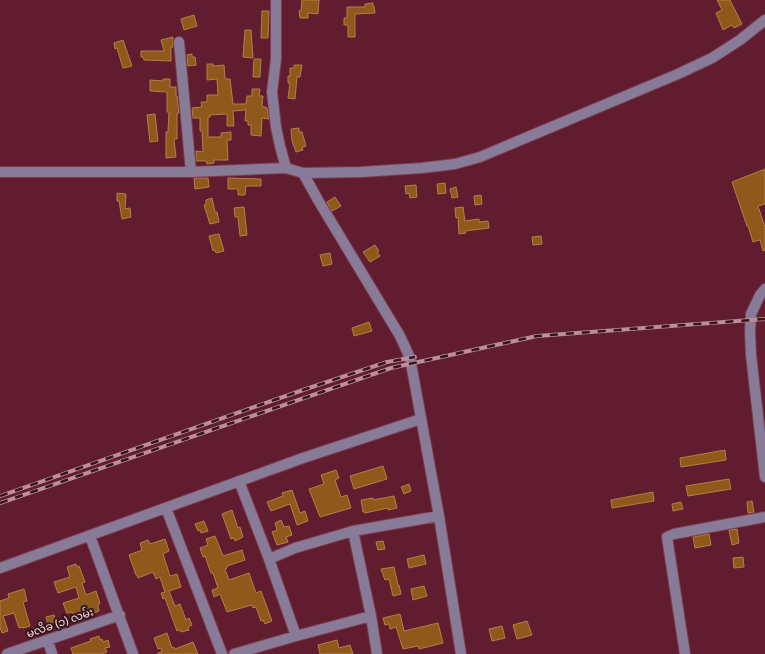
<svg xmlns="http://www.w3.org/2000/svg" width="765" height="654" font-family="'Varela Round','Noto Sans Myanmar',sans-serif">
  <rect width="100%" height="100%" fill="#611c30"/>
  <path fill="#8d5a1b" stroke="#b57f45" d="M302 0H319L318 14 308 13V18H300L299 11H301Z
    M717 0H730L742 24 734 28 732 25 723 30 716 13 722 10Z
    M373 3V6H374L375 13 355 14V37H348V25H344V18H347V7H365V4Z
    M262 11H269L268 38H261Z
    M194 15 197 26 184 30 181 19Z
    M245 30H251L253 58 243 57Z
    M173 37V47H171V61L144 60 143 57H141V51H164L161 40Z
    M123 40 132 66 123 68 117 48 115 49 114 43Z
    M192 54V57H195L196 65 188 66 187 55Z
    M254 59H261L260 77H253Z
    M207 64H213V66L224 65 225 79H230L233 104H246L247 96H252V89H260L259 96H263L262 106 267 108 269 119 262 118 261 136 251 135V125H248V121H245L246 110 233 111 234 126H227V114L210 115V117H208V137H221V133L231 132V140H227L228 160H214V163L207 164 206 161H196V151L203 152 202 131H200V118H193L192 108 202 107 201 102H207V95H218L217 79 207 80Z
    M294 65H302L300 77H297L295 99 288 98 290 83H288V76H290V68H294Z
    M163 79H170V87H176V96H177L179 113H177V139H174L176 157 166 158V132H168L169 112H167V92L150 91V80L163 81Z
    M155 114 158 141 150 142 147 115Z
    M299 128V132H302L306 146 302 147 303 150 296 152 292 141 291 129Z
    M765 169V204L758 206 765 227V250L763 251 760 240 753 242 748 226H747L732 182Z
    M194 178H208L209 187 195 189Z
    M228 178 261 179V186H246L245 195H238V189H228Z
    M445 183 446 193 438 194 437 184Z
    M416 185 417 197 410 198 409 193 406 194 405 186Z
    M456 187 458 197 452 198 450 189Z
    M117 193 126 194 125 209 130 208 131 217 122 219 119 201H117Z
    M481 195 482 204 475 205 474 196Z
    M335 197 341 206 332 211 327 202Z
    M212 198 215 212H217L219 222 210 224 204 205H206V200Z
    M244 207 247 235 240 236 238 217H235L234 208Z
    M463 207 465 221 479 219V222L488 221 489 228 465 231 466 233 459 234 458 217 456 218 455 208Z
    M219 234 224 251 216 253 215 250 213 251 209 236Z
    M541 236 542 244 533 245 532 237Z
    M375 245 379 251 377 252 380 256 370 262 363 252Z
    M330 253 332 264 323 266 320 255Z
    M369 322 372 331 354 336 352 328Z
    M725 450 726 460 681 467 680 458Z
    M383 466 387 479 354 489 350 476Z
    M336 470 339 478 335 480 341 497 347 495 351 508 320 517 309 489 324 484 321 475Z
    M729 479 731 489 688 496 686 486Z
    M409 484 411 491 404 494 401 487Z
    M292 490 300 513 305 511 308 521 297 525 290 504 271 511 267 502 283 496 282 493Z
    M653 492 654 501 612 508 611 500Z
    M394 496 397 508 388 510V508L365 513V512H363L361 500 373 498V500Z
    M752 501 754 512 748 513 747 502Z
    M681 502 683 509 673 511 672 504Z
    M232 510 238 528 240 527 243 537 235 541 234 538 231 539 222 514Z
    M281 520 284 527 289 526 292 535 286 537 288 542 277 545 272 532 277 530 275 523Z
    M204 521 208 531 201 533 200 530 198 531 195 524Z
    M737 529 739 543 732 545 729 530Z
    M709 534 711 545 695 548 693 537Z
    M215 536 223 556 242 550 245 560 227 566V568L225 569 229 580 249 573 256 593 261 591 272 621 265 624 263 620 261 621 256 607 253 608 252 605 227 612 220 594 214 597 212 590 218 588 213 573H211L205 556 203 557 200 548 208 545 206 539Z
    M165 539 169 551 163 554 170 576 177 574 181 587 169 591 175 606 180 604 186 620 189 618 192 625 188 627 189 630 181 632 180 630 177 631 165 598 163 599 161 593 165 592 160 577 156 579 153 572 138 578 137 575H136L129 555 142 550 140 543 148 540 150 544Z
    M383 541 385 549 378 550 376 542Z
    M424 555 426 564 409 568 407 559Z
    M743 557 744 567 734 568 733 558Z
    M76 564 77 567 79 566 85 582 82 583 86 595 96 591 100 603 98 606 99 611 90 615 88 611 73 616 72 612 67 613 63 603 79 598 76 587 58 593 54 582 70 577 67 567Z
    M394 567 398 585H399L401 594 393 596 389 579 385 580 381 569Z
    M424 586 427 596 413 600 411 589Z
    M24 589 27 601 23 602 30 626 23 628 22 627 19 628 14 613 3 616 8 631 2 633 0 627V601L9 598 8 594Z
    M400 614 404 631 438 623 443 643 419 649 418 646 403 649 396 627 390 629 389 624 385 625 383 618Z
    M54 615 56 621 48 624 46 617Z
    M527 621 532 635 517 639 513 625Z
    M502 626 505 638 492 641 489 629Z
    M167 633 172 648 174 647 175 649 193 642 198 654H157L162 651 161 648 158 649 154 638Z
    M99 636 100 640 102 639 103 642 108 640 110 647 105 648 107 652 102 654H73L71 648 91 641 90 639Z
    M337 640 339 648 350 645 353 654H320L318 645Z"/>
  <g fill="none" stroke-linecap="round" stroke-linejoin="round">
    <g stroke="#7d3e50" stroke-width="12">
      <path id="minor" d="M276 0V59L272 92 276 127 280 146 286 168
        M179 42 191 172
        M0 172H191L286 168 303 173 361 172 422 168 455 164 480 157 678 74 712 58 740 40 765 20
        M303 173 318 200 400 336 410 358 439 516 461 654
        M765 289 760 295 751 314 750 331 751 355 765 477
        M239 481 269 559 296 636
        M166 508 222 654
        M353 531 371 616 377 654
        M90 536 133 654
        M269 559 295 548 353 531 439 516
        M0 568 303 458 421 419
        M48 641 52 654
        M7 654 120 615
        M234 654 296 636 371 616
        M685 654 667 537 674 534 765 517"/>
    </g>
    <use href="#minor" stroke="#887b97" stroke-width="10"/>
    <g stroke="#be8d99" stroke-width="4">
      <path id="rail" d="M0 496 303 390 387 362 415 357
        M0 503 391 368 537 336 765 319"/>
    </g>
    <use href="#rail" stroke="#33151c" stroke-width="2.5" stroke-dasharray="8" stroke-linecap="butt"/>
  </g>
  <g text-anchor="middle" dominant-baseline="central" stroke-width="4" stroke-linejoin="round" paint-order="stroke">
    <g font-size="11" fill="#fddae0" stroke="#33151c">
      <text transform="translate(60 623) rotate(-19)">မလိခ (၁) လမ်း</text>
    </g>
  </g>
</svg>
